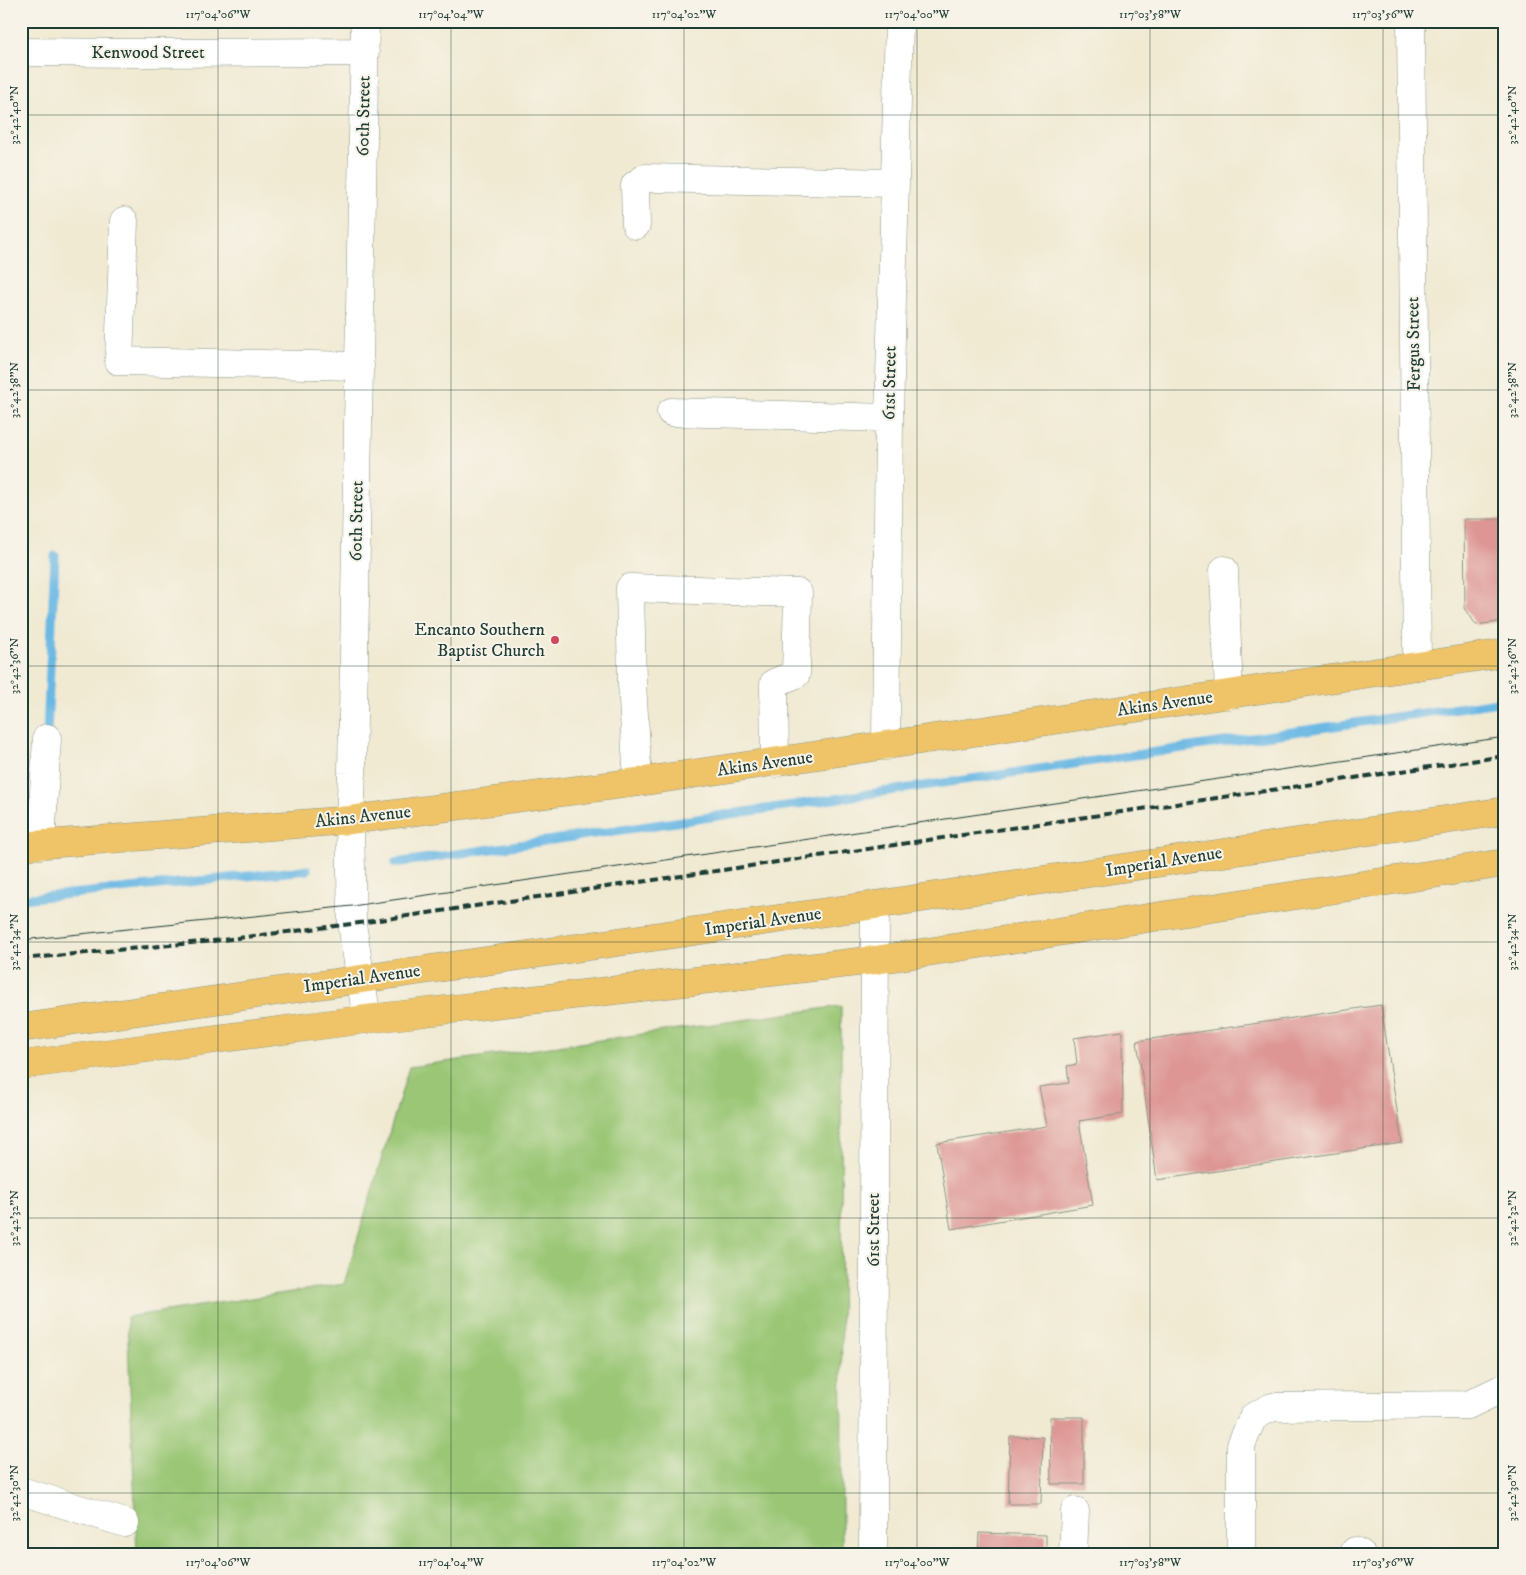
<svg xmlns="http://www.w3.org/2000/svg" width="1526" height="1575" font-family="'IM FELL DW Pica',serif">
  <rect width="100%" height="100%" fill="#f7f3e8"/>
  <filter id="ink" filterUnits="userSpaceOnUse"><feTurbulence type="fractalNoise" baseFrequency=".02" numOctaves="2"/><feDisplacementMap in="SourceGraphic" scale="10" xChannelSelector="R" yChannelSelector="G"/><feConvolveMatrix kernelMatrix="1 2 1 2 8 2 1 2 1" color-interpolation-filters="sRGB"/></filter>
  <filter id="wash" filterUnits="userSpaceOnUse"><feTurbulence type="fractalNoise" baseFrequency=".0096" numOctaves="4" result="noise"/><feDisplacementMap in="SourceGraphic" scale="20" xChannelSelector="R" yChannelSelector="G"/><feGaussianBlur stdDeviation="1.12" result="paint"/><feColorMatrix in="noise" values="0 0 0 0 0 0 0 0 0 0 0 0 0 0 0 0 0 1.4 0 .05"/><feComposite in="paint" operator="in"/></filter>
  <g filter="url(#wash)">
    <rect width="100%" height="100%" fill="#f0ead3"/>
    <path fill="#9ac674" stroke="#5c8254" d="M841 1006 842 1554H137L127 1317 344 1284 409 1067Z"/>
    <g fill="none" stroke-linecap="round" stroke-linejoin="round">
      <path stroke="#6ab8e4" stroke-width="9" d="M47 735 55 556
        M395 863 1505 701
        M21 899 307 870"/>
    </g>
    <g id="blocks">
      <path fill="#dd9694" d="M1464 519H1505V621L1476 625 1465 608Z
        M1381 1005 1402 1143 1157 1180 1137 1041Z
        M1122 1031 1123 1114 1079 1121 1093 1205 951 1229 937 1143 1047 1126 1039 1087 1069 1083 1067 1066 1077 1064 1074 1038Z
        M1050 1417H1084V1484H1051Z
        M1010 1436 1043 1437 1041 1504H1008Z
        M979 1533 1046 1535V1554H978Z"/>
    </g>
  </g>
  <g filter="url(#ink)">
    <use href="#blocks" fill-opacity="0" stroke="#889484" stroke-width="1"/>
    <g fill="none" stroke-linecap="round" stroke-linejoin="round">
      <g stroke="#889484" stroke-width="29">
        <path id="minor" d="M365 21 352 773 350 820 352 924 367 1019
          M1411 21 1417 666
          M21 52 138 53 365 52
          M124 221 119 361 360 366
          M636 225 635 185 645 178 894 183
          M671 412 889 418
          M1224 570 1229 695
          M886 746 889 418 899 21
          M638 782 632 683 630 588 798 593 796 674 774 683 775 763
          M41 845 47 738
          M21 1491 125 1523
          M1355 1551 1361 1554
          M873 1554 875 905
          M1073 1554 1075 1511
          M1241 1554V1445L1253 1417 1272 1407 1468 1405 1505 1387"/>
      </g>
      <g stroke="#889484" stroke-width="29">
        <path id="major" d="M21 846 350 820 638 782 1505 653
          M21 1028 875 905 1505 811
          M21 1065 367 1019 875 960 1505 863"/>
      </g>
      <use href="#minor" stroke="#fff" stroke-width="28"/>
      <use href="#major" stroke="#efc469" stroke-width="28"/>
      <path stroke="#1f3d34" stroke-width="1" d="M21 940 352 906 1505 737"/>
      <path stroke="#1f3d34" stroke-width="4" stroke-dasharray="8 4" stroke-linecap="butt" d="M21 959 213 941 352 924 1505 756"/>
    </g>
  </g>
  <path fill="none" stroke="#1f3d34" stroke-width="1" stroke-opacity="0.45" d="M218 21V1554M451 21V1554M684 21V1554M917 21V1554M1150 21V1554M1383 21V1554M21 115H1505M21 390H1505M21 666H1505M21 942H1505M21 1218H1505M21 1493H1505"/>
  <circle fill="#d1495b" stroke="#f7f3e8" stroke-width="2" cx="555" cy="640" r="5"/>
  <g text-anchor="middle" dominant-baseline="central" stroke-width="4" stroke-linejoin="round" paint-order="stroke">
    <g font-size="18" fill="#1f3d34" stroke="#f7f3e8">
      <text x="148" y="53">Kenwood Street</text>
      <text transform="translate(364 116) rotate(-89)">60th Street</text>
      <text transform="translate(1414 344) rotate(-91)">Fergus Street</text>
      <text transform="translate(890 383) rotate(-89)">61st Street</text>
      <text transform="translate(357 521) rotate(-89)">60th Street</text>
      <text transform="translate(1165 704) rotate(-8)">Akins Avenue</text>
      <text transform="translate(765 764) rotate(-8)">Akins Avenue</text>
      <text transform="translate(363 817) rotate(-6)">Akins Avenue</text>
      <text transform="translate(1164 862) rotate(-9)">Imperial Avenue</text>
      <text transform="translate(763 922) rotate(-8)">Imperial Avenue</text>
      <text transform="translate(362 979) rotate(-8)">Imperial Avenue</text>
      <text transform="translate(874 1230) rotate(-90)">61st Street</text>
    </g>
    <g font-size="18" fill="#1f3d34" stroke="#f7f3e8" text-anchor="end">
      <text x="545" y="630">Encanto Southern<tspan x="545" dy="21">Baptist Church</tspan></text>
    </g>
  </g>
  <rect width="1526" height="1575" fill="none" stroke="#f7f3e8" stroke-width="55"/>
  <rect x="28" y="28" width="1470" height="1520" fill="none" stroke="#1f3d34" stroke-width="2"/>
  <g font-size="12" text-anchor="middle" fill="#1f3d34">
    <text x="218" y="18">117°04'06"W</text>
    <text x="451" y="18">117°04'04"W</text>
    <text x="684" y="18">117°04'02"W</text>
    <text x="917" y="18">117°04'00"W</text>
    <text x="1150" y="18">117°03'58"W</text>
    <text x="1383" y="18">117°03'56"W</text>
    <text transform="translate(14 115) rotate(-90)" y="4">32°42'40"N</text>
    <text transform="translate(1512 115) rotate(-90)" y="4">32°42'40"N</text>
    <text transform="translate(14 390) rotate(-90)" y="4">32°42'38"N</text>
    <text transform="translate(1512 390) rotate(-90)" y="4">32°42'38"N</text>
    <text transform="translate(14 666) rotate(-90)" y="4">32°42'36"N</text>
    <text transform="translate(1512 666) rotate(-90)" y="4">32°42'36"N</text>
    <text transform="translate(14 942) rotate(-90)" y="4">32°42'34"N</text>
    <text transform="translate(1512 942) rotate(-90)" y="4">32°42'34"N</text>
    <text transform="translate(14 1218) rotate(-90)" y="4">32°42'32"N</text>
    <text transform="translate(1512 1218) rotate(-90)" y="4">32°42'32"N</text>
    <text transform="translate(14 1493) rotate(-90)" y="4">32°42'30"N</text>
    <text transform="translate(1512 1493) rotate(-90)" y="4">32°42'30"N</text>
    <text x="218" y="1566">117°04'06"W</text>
    <text x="451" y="1566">117°04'04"W</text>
    <text x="684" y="1566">117°04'02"W</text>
    <text x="917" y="1566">117°04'00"W</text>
    <text x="1150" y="1566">117°03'58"W</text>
    <text x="1383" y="1566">117°03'56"W</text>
  </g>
</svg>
